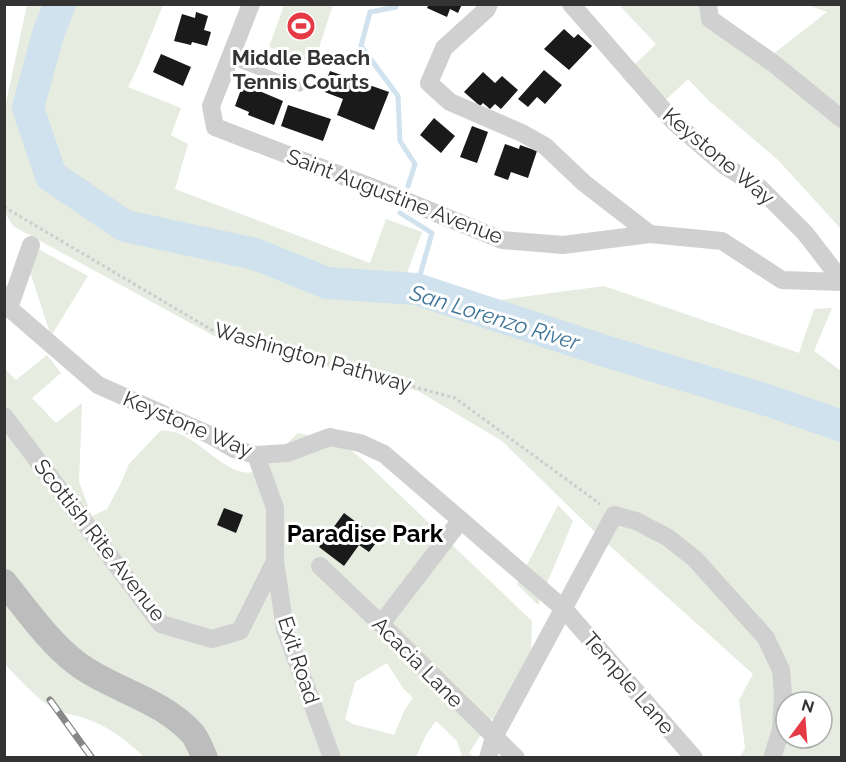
<svg xmlns="http://www.w3.org/2000/svg" width="846" height="762" font-family="Raleway,sans-serif">
  <rect width="100%" height="100%" fill="#fff"/>
  <path fill="#e6ecdf" fill-rule="evenodd" d="M27 5H163L140 62 128 87 181 108 171 135 188 144 175 189 370 263 386 219 422 232 406 276 477 303 604 286 799 353 814 309 832 308 814 351 841 371V757H740L745 748 739 700 753 674 600 537 502 441 418 391 214 336 13 226 5 213V107ZM786 702H822V738H786Z
    M284 5H333L314 63 269 47Z
    M619 5H711L713 16 772 55 827 12 808 5H841V229L778 160 709 101 688 79 654 111 622 77 656 44Z
    M38 249 88 276 51 336 26 260Z
    M47 355 61 373 32 398 56 423 82 403 79 482 92 516 107 509 120 485 129 464 160 431C193 425 226 483 257 471 265 468 290 440 298 433L341 442 363 460 532 621 531 655 494 720 492 718 469 753 474 757H462L457 741 436 721 427 733 416 757H144C128 741 109 727 87 719 77 715 65 714 56 710 43 705 15 675 5 664V369L16 380ZM387 663 403 688 413 698 404 711 394 735 353 724 345 719 355 682Z
    M558 505 573 521 538 605 517 584Z"/>
  <g fill="none" stroke-linecap="round" stroke-linejoin="round">
    <path stroke="#cfe2ee" stroke-width="5" d="M396 4V7L370 12 361 46 398 96 400 141 415 164 408 186
      M400 213 432 233 416 289"/>
    <path stroke="#cfe2ee" stroke-width="32" d="M60 4 48 34 28 108 51 176 125 226 255 254 327 283 416 289 608 352 770 401 842 426"/>
  </g>
  <path fill="#1a1a1a" d="M429 4H462L458 13 450 9 447 17 427 8Z
    M196 12 208 16 204 30 211 32 207 46 192 42 191 45 174 41 182 14 195 18Z
    M564 29 574 38 578 34 592 46 569 70 544 49Z
    M161 54 191 67 183 86 153 72Z
    M544 70 562 85 545 104 537 97 528 107 518 99Z
    M330 71 389 92 374 130 337 115 343 99 322 91Z
    M483 72 495 83 502 76 518 90 501 109 495 104 490 109 483 103 480 106 464 92Z
    M243 84 283 101 274 125 248 115 249 112 235 106Z
    M288 105 331 119 323 141 281 126Z
    M434 118 455 136 441 153 420 135Z
    M472 126 488 132 477 163 460 157Z
    M505 144 519 149 520 145 537 151 528 178 511 172 508 180 494 175Z
    M224 508 243 515 236 533 217 525Z
    M344 513 379 539 369 552 359 545 344 566 319 547Z"/>
  <g fill="none" stroke-linecap="round" stroke-linejoin="round">
    <path stroke="#cdcdcd" stroke-width="3" stroke-dasharray="3 3" stroke-linecap="butt" d="M4 207 217 333 455 398 600 504"/>
    <path stroke="#d0d0d0" stroke-width="9" d="M229 59 300 87"/>
    <path stroke="#d0d0d0" stroke-width="18" d="M251 4 211 106 215 127 379 190 502 240 563 245 650 234 722 241 782 280 842 282
      M489 4 487 9 444 48 429 83 450 102 522 133 545 146 584 183 650 234
      M571 4 674 122 725 166 760 188 805 233 842 281
      M708 4 710 19 773 63 842 119
      M4 295 9 308 98 385 210 435 234 449 256 455 287 453 330 437 360 443 384 454 564 609 694 758
      M9 308 31 245
      M4 416 161 624 212 639 240 631 275 561V508L256 455
      M275 561 285 629 332 758
      M320 566 381 624 516 758
      M381 624 460 521
      M488 758 494 737 614 515 636 521 667 537 695 559 766 638 781 670 783 695 781 730 772 758"/>
    <path stroke="#bdbdbd" stroke-width="26" d="M4 582C26 609 47 640 75 662 111 690 160 698 192 733 198 740 201 750 205 758"/>
    <g stroke="#888" stroke-width="7">
      <path id="rail" d="M50 700 92 758"/>
    </g>
    <use href="#rail" stroke="#fff" stroke-width="4.5" stroke-dasharray="14" stroke-linecap="butt"/>
  </g>
  <defs>
    <g id="stadium-disc" transform="scale(1.5)"><circle r="9.5" fill="#e63946" stroke="#fff"/><path d="M0-5a6.5 5 0 1 0 0 10a6.5 5 0 1 0 0-10ZM-3.5-1.8h7v3.6h-7Z" fill="#fff"/></g>
  </defs>
  <g fill-rule="evenodd">
    <use href="#stadium-disc" x="301" y="26"/>
  </g>
  <g text-anchor="middle" dominant-baseline="central" stroke-width="6" stroke-linejoin="round" paint-order="stroke">
    <g font-size="21" font-weight="bold" fill="#333" stroke="#fff">
      <text x="301" y="57">Middle Beach<tspan x="301" dy="24">Tennis Courts</tspan></text>
    </g>
    <g font-size="21" fill="#333" stroke="#fff">
      <text transform="translate(719 156) rotate(40)">Keystone Way</text>
      <text transform="translate(395 196) rotate(21)">Saint Augustine Avenue</text>
      <text transform="translate(313 357) rotate(16)">Washington Pathway</text>
      <text transform="translate(188 424) rotate(23)">Keystone Way</text>
      <text transform="translate(100 540) rotate(52)">Scottish Rite Avenue</text>
      <text transform="translate(299 660) rotate(72)">Exit Road</text>
      <text transform="translate(418 662) rotate(45)">Acacia Lane</text>
      <text transform="translate(629 683) rotate(49)">Temple Lane</text>
    </g>
    <g font-size="22" font-style="italic" fill="#3f7597" stroke="#fff">
      <text transform="translate(495 317) rotate(17)">San Lorenzo River</text>
    </g>
    <g font-size="24" font-weight="bold" fill="#000" stroke="#fff">
      <text x="365" y="533">Paradise Park</text>
    </g>
  </g>
  <rect width="846" height="762" fill="none" stroke="#333333" stroke-width="12"/>
  <g transform="translate(804 720) rotate(16)"><circle r="28" fill="#ffffff" stroke="#adadad" stroke-width="1.5"/>
  <path d="M0-4.5L10 22L0 15L-10 22Z" fill="#e63946"/>
  <text y="-9" font-size="16" font-weight="bold" text-anchor="middle" fill="#333333">N</text>
  </g>
</svg>
